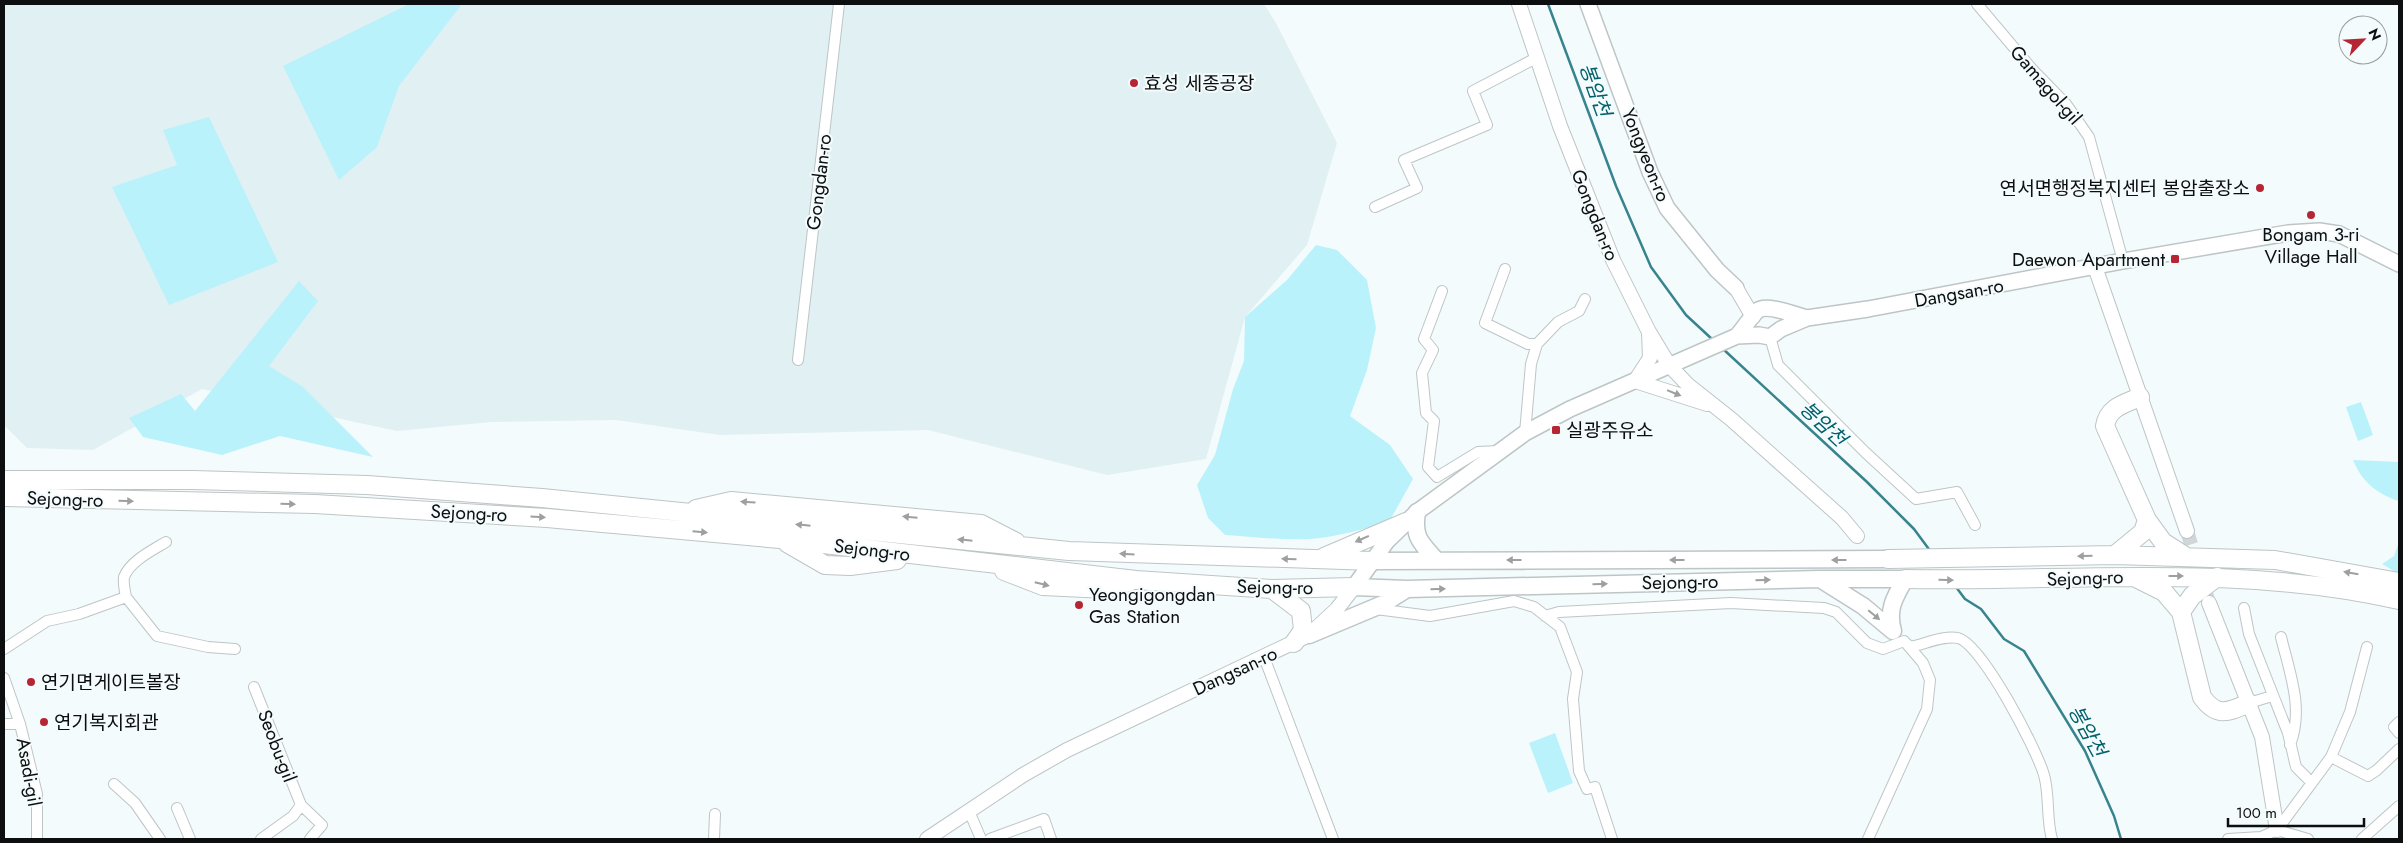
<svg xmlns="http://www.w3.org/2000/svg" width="2403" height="843" font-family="Jost,'Noto Sans KR',sans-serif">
  <rect width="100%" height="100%" fill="#f4fbfc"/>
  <path fill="#e1f0f3" d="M4 4H1264L1276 23 1337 143 1307 245 1245 317 1206 459 1107 475 928 430 720 435 616 420 491 422 397 431 202 389 93 450 27 448 4 425Z"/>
  <path fill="#b9f2fb" d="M409 4H462L399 86 377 147 339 180 283 66Z
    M209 117 278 262 169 305 112 187 177 165 163 130Z
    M1316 245 1337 250 1367 280 1376 328 1367 370 1350 416 1390 445 1413 479 1389 522C1363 529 1337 537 1310 539 1282 540 1253 537 1225 535L1208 518 1197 485 1215 455 1233 389 1244 361 1245 317 1287 280Z
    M299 281 318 301 269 366 303 387 373 457 280 436 222 455 143 437 129 418 181 394 195 411Z
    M2361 402 2373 435 2358 441 2346 407Z
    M2353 460 2399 462V501C2377 494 2362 482 2353 460Z
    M2399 542V574L2382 564 2394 556Z
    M1555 733 1573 783 1548 793 1529 743Z"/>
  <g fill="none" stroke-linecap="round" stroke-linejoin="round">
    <path stroke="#38848e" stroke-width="2.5" d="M1548 4 1616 186 1651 267 1686 315 1713 340
      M1722 348 1867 482 1914 529 1931 552
      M1956 587 1965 599 1981 609 2004 639 2024 651 2085 751 2114 816 2121 839"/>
    <path stroke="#d1d7d8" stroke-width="14" stroke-dasharray="14 7" stroke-linecap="butt" d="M2187 531 2209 603"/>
    <g stroke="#bec5c6" stroke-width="12">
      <path id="minor" d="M1977 4 2032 69 2066 104 2089 137 2123 261
        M1375 207 1417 188 1404 160 1487 125 1473 91 1538 57
        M1505 269 1485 323 1528 344H1537L1531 364 1525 433
        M1442 291 1424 339 1433 350 1422 373 1426 413 1434 421 1428 467 1437 477 1478 452 1499 451
        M1770 337 1778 365 1866 453 1916 499 1957 492 1975 525
        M1537 344 1558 322 1579 311 1585 299
        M798 360 839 4
        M126 597 157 636 208 647 235 649
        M2244 608 2249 634 2288 733 2296 767 2312 783
        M1376 609 1430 616 1514 601 1534 607 1560 627 1577 672 1573 699 1579 771 1587 789 1595 787 1612 839
        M1545 616 1559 612 1731 603 1824 608 1836 612 1867 643 1883 649 1904 641
        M2281 637C2290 674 2304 709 2290 745
        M1910 647C1925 644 1944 635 1958 638 1982 644 2037 750 2044 775 2050 796 2046 819 2052 839
        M4 649 47 621 79 614 126 597C125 592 123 583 124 577 130 561 153 550 166 542
        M1264 657 1333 839
        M4 678 20 724 37 794V839
        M254 687 301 805 293 816 261 839
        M2249 703 2272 696
        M2399 722 2394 727 2399 733
        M4 724H20
        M2331 757 2368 776 2377 770 2399 749
        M114 784 135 803 160 839
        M301 805 322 825 310 839
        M177 808 190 839
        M969 811 981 839
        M714 839 715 814
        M990 839 1044 819 1051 839
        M1868 839 1927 709 1930 680 1923 663 1906 643
        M2228 839 2261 837 2277 830
        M2308 839 2277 830 2331 757 2350 712 2367 647
        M2362 839 2399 806"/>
    </g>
    <g stroke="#bec5c6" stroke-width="16">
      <path id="tertiary" d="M1519 4 1560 126 1613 260 1649 332 1669 365 1688 385 1731 419 1842 518 1857 536
        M2095 267 2187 531
        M1736 288 1753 317
        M1649 333 1650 358 1635 381 1707 404
        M2209 603 2262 737 2277 830
        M927 839 1023 775 1067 750 1309 635 1337 609 1354 587"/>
    </g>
    <g stroke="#bec5c6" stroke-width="18">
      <path id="secondary" d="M1588 4 1650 172 1667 208 1717 270 1736 288
        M1737 336C1744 328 1750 318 1757 311 1766 303 1795 315 1807 318
        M1354 587 1387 541 1417 512 1525 433 1570 409 1737 336 1759 335 1770 337 1781 329 1807 318 1868 309 2123 261 2288 233 2319 231 2339 234 2399 264"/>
    </g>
    <g stroke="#bec5c6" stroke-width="19">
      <path id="primary" d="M1417 512C1413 537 1420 542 1436 560
        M1373 561 1888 559
        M1820 579 1863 606 1893 631C1887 610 1894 598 1905 579
        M1354 587 1407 589 1819 579H1905
        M1309 635 1383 604 1407 589"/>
    </g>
    <g stroke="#bec5c6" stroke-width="20">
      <path id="trunk" d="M2140 397C2124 404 2108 407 2105 426L2147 520
        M4 480H192L367 485 542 498 1069 551 1373 561
        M4 497 315 504 547 518 780 539 1136 580 1272 589 1354 587
        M696 509 731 501 981 524 1016 542
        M787 543 825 565 850 566 897 560
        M2115 555 2143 532 2147 520 2163 542 2185 556
        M1324 557 1406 522
        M1888 559 2115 555 2275 560 2399 582
        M1004 571 1043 586 1106 589 1129 582
        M2136 578 2164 592 2181 612 2192 596 2217 577
        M1905 579C2070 582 2236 563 2399 600
        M1272 589 1301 611 1303 630 1294 643
        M2181 612 2202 697C2217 718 2228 712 2249 703"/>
    </g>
    <use href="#minor" stroke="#fff" stroke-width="10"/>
    <use href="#tertiary" stroke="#fff" stroke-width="14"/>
    <use href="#secondary" stroke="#fff" stroke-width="15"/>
    <use href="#primary" stroke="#fff" stroke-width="16"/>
    <use href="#trunk" stroke="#fff" stroke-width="18"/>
  </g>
  <defs><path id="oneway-solid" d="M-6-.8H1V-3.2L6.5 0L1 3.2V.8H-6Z" transform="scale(1.25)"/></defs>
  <g fill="#9e9f9f">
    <use href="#oneway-solid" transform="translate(1674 393) rotate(22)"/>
    <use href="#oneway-solid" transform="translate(126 501) rotate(1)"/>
    <use href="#oneway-solid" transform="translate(748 502) rotate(-176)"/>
    <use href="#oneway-solid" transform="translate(288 504) rotate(1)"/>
    <use href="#oneway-solid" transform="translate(538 517) rotate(3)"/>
    <use href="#oneway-solid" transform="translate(910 517) rotate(-175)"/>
    <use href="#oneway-solid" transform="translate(803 525) rotate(-174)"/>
    <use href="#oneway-solid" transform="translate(700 532) rotate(5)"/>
    <use href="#oneway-solid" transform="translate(1362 539) rotate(156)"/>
    <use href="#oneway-solid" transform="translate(965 540) rotate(-174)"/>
    <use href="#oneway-solid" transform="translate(1127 554) rotate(-177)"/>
    <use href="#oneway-solid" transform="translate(2085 556) rotate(179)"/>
    <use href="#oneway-solid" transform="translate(1289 559) rotate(-178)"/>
    <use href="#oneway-solid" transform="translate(1514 560) rotate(-180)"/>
    <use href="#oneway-solid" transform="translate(1677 560) rotate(180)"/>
    <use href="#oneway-solid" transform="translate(1839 560) rotate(180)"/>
    <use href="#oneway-solid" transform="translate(2351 573) rotate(-170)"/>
    <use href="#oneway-solid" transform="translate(2176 576)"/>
    <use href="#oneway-solid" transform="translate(1763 580) rotate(-1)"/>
    <use href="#oneway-solid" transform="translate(1946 580) rotate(1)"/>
    <use href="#oneway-solid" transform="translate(1042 584) rotate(14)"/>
    <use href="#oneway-solid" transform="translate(1600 584) rotate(-1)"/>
    <use href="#oneway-solid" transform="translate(1438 589) rotate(-1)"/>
    <use href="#oneway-solid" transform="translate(1874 615) rotate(40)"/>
  </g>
  <g fill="#b62534" stroke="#f4fbfc" stroke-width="2">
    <circle cx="1134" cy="83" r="5"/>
    <circle cx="2260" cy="188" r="5"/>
    <circle cx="2311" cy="215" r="5"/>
    <rect x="2170" y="254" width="10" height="10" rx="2.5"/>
    <rect x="1551" y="425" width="10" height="10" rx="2.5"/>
    <circle cx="1079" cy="605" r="5"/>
    <circle cx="31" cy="682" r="5"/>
    <circle cx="44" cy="722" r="5"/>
  </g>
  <g text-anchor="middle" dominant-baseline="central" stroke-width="4" stroke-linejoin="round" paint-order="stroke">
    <g font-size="19" fill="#0c0e0f" stroke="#f4fbfc" text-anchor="start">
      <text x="1144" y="83">효성 세종공장</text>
      <text x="2250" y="188" text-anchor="end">연서면행정복지센터 봉암출장소</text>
      <text x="2311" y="234" text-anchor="middle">Bongam 3-ri<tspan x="2311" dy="22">Village Hall</tspan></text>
      <text x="2165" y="259" text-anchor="end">Daewon Apartment</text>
      <text x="1566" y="430">실광주유소</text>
      <text x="1089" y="594">Yeongigongdan<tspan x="1089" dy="22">Gas Station</tspan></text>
      <text x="41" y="682">연기면게이트볼장</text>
      <text x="54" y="722">연기복지회관</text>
    </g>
    <g font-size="19" fill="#0c0e0f" stroke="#f4fbfc">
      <text transform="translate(2046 85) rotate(49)">Gamagol-gil</text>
      <text transform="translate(1646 155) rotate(68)">Yongyeon-ro</text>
      <text transform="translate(819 182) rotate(-83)">Gongdan-ro</text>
      <text transform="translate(1595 215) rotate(68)">Gongdan-ro</text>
      <text transform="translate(1959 293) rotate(-10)">Dangsan-ro</text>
      <text transform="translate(65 499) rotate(2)">Sejong-ro</text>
      <text transform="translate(469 513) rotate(3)">Sejong-ro</text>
      <text transform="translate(872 550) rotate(7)">Sejong-ro</text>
      <text transform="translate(2085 578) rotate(-2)">Sejong-ro</text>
      <text transform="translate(1680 582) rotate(-1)">Sejong-ro</text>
      <text transform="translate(1275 587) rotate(1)">Sejong-ro</text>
      <text transform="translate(1235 671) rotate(-25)">Dangsan-ro</text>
      <text transform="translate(277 746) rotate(69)">Seobu-gil</text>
      <text transform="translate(29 772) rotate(80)">Asadi-gil</text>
    </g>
    <g font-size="20" font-style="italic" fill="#00616c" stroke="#f4fbfc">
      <text transform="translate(1595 90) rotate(70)">봉암천</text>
      <text transform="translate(1823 424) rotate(43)">봉암천</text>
      <text transform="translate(2087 731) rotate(61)">봉암천</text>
    </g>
  </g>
  <rect width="2403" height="843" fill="none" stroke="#0c0e0f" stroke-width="10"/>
  <g transform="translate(2363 40) rotate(65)"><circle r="24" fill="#f4fbfc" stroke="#979c9d"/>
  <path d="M0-4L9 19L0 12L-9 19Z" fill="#b62534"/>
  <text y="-8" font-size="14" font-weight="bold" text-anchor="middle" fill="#0c0e0f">N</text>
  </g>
  <path d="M2228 818v8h136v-8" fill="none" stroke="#0c0e0f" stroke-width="2.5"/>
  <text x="2236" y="818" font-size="15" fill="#0c0e0f" stroke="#f4fbfc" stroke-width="4" paint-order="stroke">100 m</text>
</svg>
